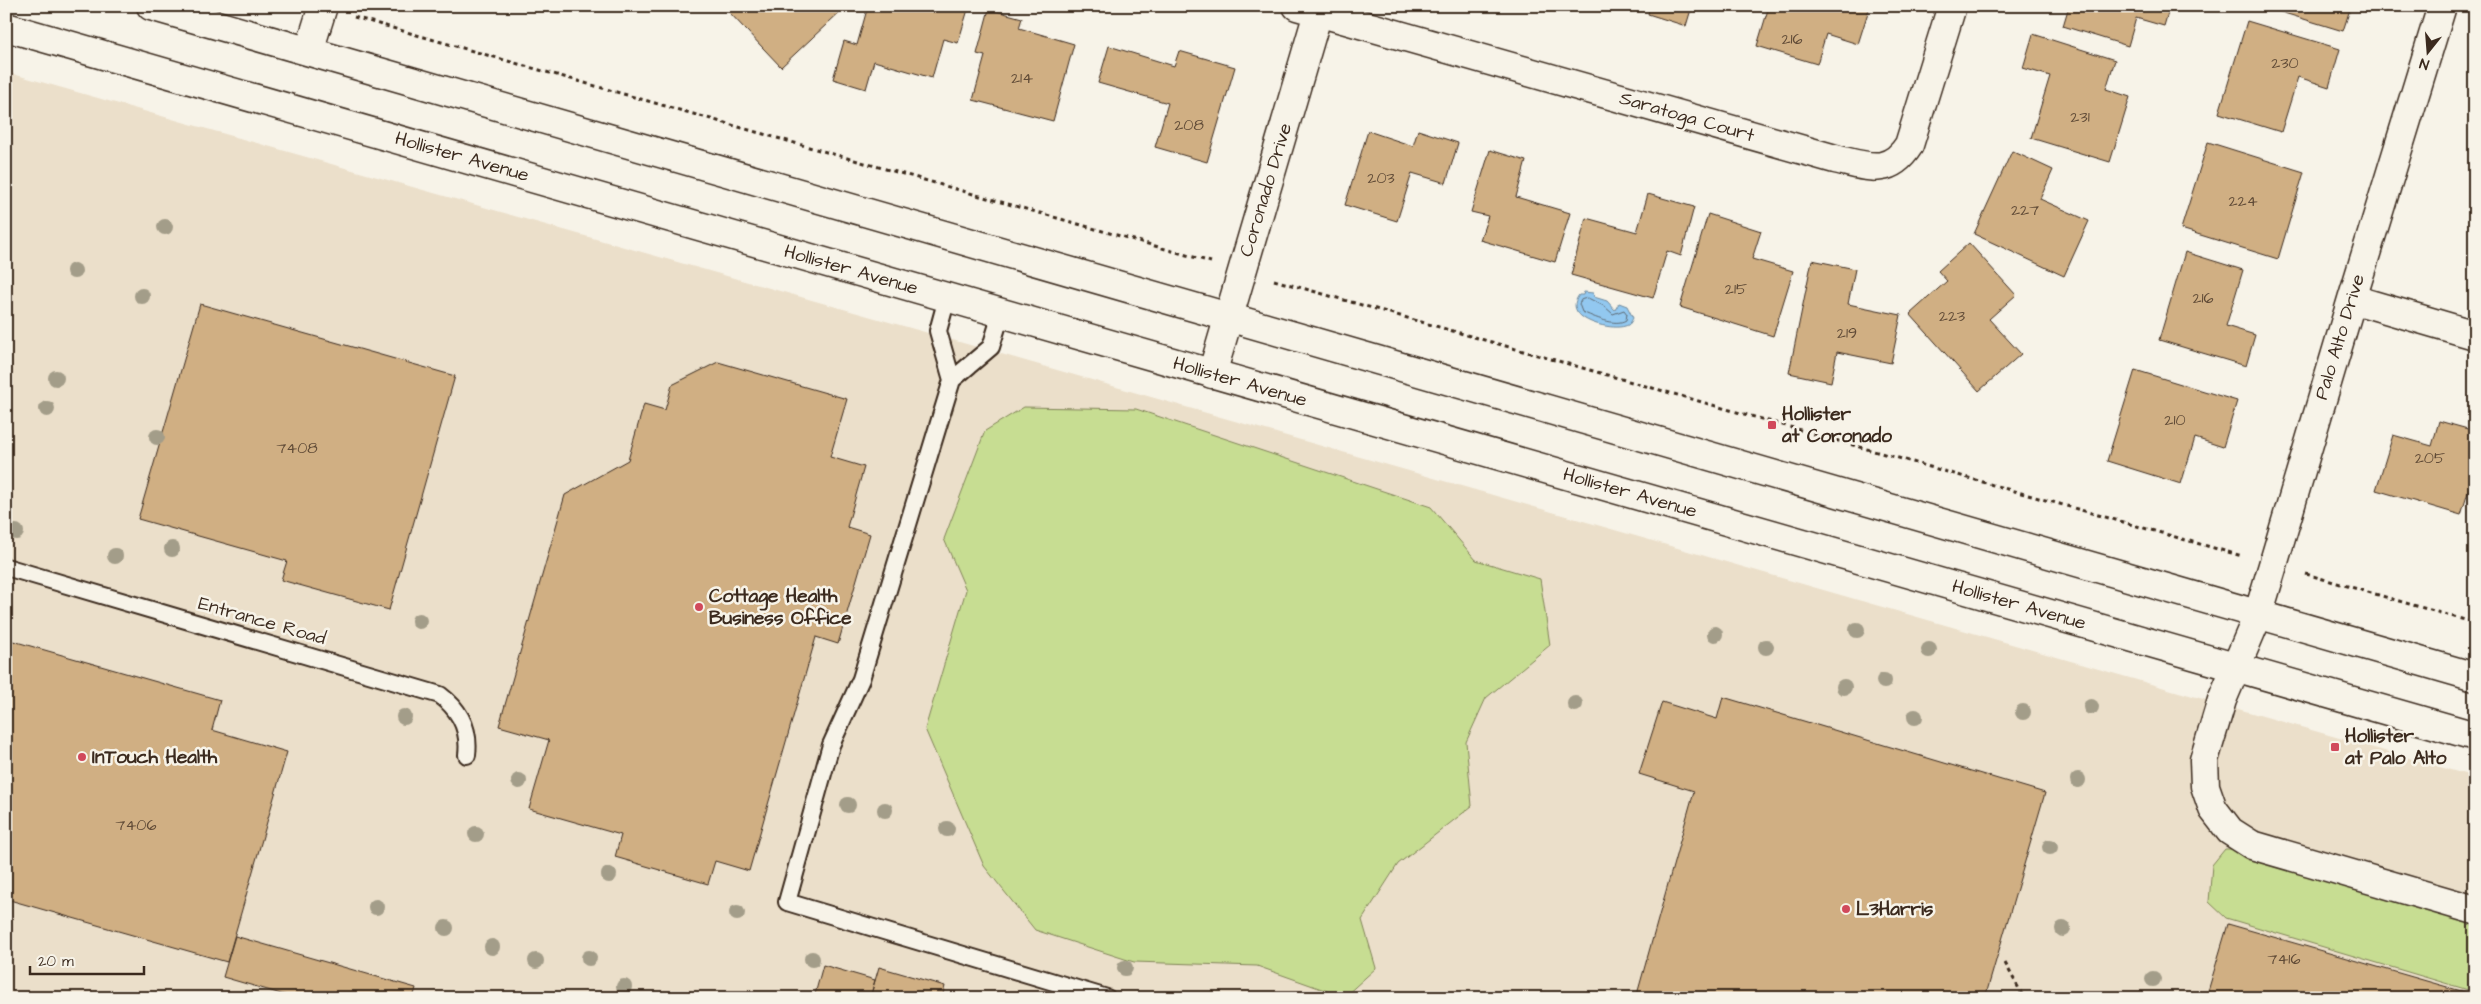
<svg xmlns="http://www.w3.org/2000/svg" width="2481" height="1004" font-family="'Architects Daughter',sans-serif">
  <rect width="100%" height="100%" fill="#f7f3e8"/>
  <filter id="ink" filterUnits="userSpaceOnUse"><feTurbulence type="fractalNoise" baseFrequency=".02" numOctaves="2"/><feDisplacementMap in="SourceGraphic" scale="10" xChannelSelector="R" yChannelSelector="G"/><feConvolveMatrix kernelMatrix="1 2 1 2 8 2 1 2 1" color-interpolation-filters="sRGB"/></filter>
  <g filter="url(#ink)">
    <path fill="#ebdfca" d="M6 72 921 331 2475 777V998H6Z"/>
    <path fill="#c7dd92" stroke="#818458" d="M1024 407 1136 409 1431 507 1476 560 1540 579 1550 645 1486 698 1466 742 1472 806 1398 864 1362 920 1376 968 1344 997 1257 966 1134 962 1035 930 984 866 925 729 966 590 944 539 985 431Z
      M2225 849H2249L2475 911V992L2226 918 2209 902 2212 865Z"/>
    <path fill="#92c8f0" stroke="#6f899c" d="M1584 292 1593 293 1594 297 1607 301 1615 310 1619 303 1627 306 1633 318C1631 322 1630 325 1625 326 1610 331 1561 319 1579 295H1583Z"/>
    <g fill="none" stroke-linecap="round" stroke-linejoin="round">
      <path stroke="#5e6972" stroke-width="1" d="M1588 298 1604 306 1613 314 1624 310 1627 314 1626 320C1615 327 1594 317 1582 312L1579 304 1581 300Z"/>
    </g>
    <path fill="#d0af83" stroke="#3b2a1e" d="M734 6H840L843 9 781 67 728 11Z
      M868 6H969L958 43 943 39 932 78 874 61 866 89 833 79 844 41 857 45Z
      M1608 6H1629L1627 12Z
      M1650 6H1692L1686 26 1648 14Z
      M1769 6H1870L1858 44 1826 34 1817 64 1757 46Z
      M2069 6H2170L2164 26 2136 18 2128 46 2063 26Z
      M2261 6H2351L2343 31Z
      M989 9 1022 18 1019 28 1074 44 1053 121 973 100 985 56 977 54Z
      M2247 21 2340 49 2329 87 2298 77 2281 132 2219 113Z
      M2033 34 2115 60 2106 89 2130 97 2110 162 2031 138 2050 76 2023 68Z
      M1109 46 1174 66 1179 51 1235 67 1207 162 1155 147 1168 103 1098 83Z
      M1418 130 1458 143 1446 183 1412 173 1397 221 1345 205 1368 131 1413 146Z
      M2208 142 2304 172 2278 259 2181 229Z
      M1490 150 1526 161 1516 197 1570 213 1555 262 1480 240 1488 216 1471 212Z
      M2012 151 2053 170 2040 199 2089 221 2064 276 1974 234Z
      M2475 186V205L2470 203Z
      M1648 194 1694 207 1681 256 1667 251 1653 298 1571 275 1586 218 1637 232Z
      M1708 214 1761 231 1752 259 1793 271 1773 336 1680 307Z
      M1969 243 2016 295 1989 319 2021 354 1979 391 1910 314 1947 281 1938 271Z
      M2185 252 2243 270 2226 326 2255 335 2246 366 2159 340Z
      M1812 260 1855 269 1848 304 1901 315 1891 363 1837 352 1831 382 1789 373Z
      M200 304 455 376 389 610 281 580 287 561 138 519Z
      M718 362 847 399 830 457 864 467 847 527 870 534 838 644 816 637 749 871 715 861 708 884 615 857 621 835 529 809 549 740 499 726 565 495 628 460 644 404 665 410 672 385Z
      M2135 370 2237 401 2223 447 2195 438 2181 484 2107 461Z
      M2439 421 2475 431V470L2461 515 2376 490 2393 435 2432 446Z
      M6 639 220 700 212 730 287 752 227 962 6 899Z
      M1723 697 2045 793 1985 998H1636L1694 791 1639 774 1662 702 1717 719Z
      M2228 924 2475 995V998H2206Z
      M235 936 416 988 413 998H295L223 977Z
      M823 965 875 980 870 998H814Z
      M879 967 945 986 942 998H870Z"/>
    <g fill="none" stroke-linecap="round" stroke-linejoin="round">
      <g stroke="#3b2a1e" stroke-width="20">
        <path id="lane" d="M947 298 938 331 952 380
          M1001 314 991 347 952 380 861 679 831 745 787 902 1107 998
          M6 567 440 695C460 710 470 730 467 755"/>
      </g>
      <g stroke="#3b2a1e" stroke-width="31">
        <path id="street" d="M1297 6 1835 159C1866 166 1889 177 1909 145L1952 6
          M2442 6 2352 299 2273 565 2258 615 2222 700 2204 760 2205 786 2213 809 2230 831 2252 845 2475 910
          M309 51 323 6
          M2352 299 2475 335
          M1212 374 1320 6"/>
      </g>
      <g stroke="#3b2a1e" stroke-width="31">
        <path id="secondary" d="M151 6 2475 677
          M6 27 2475 736"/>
      </g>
      <path stroke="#3b2a1e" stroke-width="3" stroke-dasharray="4 4" stroke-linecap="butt" d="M354 17 1211 262
        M1274 280 2242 556
        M2306 574 2475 623
        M2005 963 2024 998"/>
      <use href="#lane" stroke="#f7f3e8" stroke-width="16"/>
      <use href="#street" stroke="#f7f3e8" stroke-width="28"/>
      <use href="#secondary" stroke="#f7f3e8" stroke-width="28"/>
    </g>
    <g fill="#a39d89">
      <circle cx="165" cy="227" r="8"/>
      <circle cx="74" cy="271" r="8"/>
      <circle cx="142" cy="296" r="8"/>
      <circle cx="56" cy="378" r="8"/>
      <circle cx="47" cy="409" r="8"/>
      <circle cx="157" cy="437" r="8"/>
      <circle cx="16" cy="532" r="8"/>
      <circle cx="172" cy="549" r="8"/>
      <circle cx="115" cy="556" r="8"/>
      <circle cx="419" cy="621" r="8"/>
      <circle cx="1857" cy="630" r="8"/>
      <circle cx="1715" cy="634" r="8"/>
      <circle cx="1766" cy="647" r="8"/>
      <circle cx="1929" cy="650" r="8"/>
      <circle cx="1884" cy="681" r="8"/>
      <circle cx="1844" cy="687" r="8"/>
      <circle cx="1575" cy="704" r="8"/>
      <circle cx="2091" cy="707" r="8"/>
      <circle cx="2023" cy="712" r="8"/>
      <circle cx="404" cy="717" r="8"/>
      <circle cx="1915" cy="717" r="8"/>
      <circle cx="2078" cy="780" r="8"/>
      <circle cx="519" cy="781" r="8"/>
      <circle cx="848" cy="805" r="8"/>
      <circle cx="885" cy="810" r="8"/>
      <circle cx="947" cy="829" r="8"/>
      <circle cx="476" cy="834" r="8"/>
      <circle cx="2050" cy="847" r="8"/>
      <circle cx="609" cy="875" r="8"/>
      <circle cx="376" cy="907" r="8"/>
      <circle cx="737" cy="913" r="8"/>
      <circle cx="446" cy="928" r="8"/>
      <circle cx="2063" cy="929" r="8"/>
      <circle cx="492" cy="947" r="8"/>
      <circle cx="589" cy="958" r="8"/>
      <circle cx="812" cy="959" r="8"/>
      <circle cx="536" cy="961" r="8"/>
      <circle cx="1125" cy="968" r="8"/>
      <circle cx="2153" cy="979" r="8"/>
      <circle cx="624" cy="987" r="8"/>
    </g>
  </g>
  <g fill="#d1495b" stroke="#f7f3e8" stroke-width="2">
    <rect x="1767" y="420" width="10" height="10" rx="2.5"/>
    <circle cx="699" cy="607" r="5"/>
    <rect x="2330" y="742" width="10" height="10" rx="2.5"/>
    <circle cx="82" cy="757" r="5"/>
    <circle cx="1846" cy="909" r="5"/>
  </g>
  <g text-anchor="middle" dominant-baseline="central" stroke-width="5" stroke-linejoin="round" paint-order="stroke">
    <g font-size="16" fill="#604b37">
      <text x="1792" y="39">216</text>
      <text x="2285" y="63">230</text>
      <text x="1022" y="78">214</text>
      <text x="2080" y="117">231</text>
      <text x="1189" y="125">208</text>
      <text x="1381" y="178">203</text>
      <text x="2243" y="201">224</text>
      <text x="2025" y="210">227</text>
      <text x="1736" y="289">215</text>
      <text x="2203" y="298">216</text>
      <text x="1952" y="316">223</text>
      <text x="1847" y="333">219</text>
      <text x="2175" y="420">210</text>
      <text x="297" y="448">7408</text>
      <text x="2430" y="458">205</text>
      <text x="136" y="825">7406</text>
      <text x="2284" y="959">7416</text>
    </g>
    <g font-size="19" fill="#3b2a1e" stroke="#f7f3e8">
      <text transform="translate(1687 117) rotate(16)">Saratoga Court</text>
      <text transform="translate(462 157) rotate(16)">Hollister Avenue</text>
      <text transform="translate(1266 190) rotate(-73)">Coronado Drive</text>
      <text transform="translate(851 270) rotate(16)">Hollister Avenue</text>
      <text transform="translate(2340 337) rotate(-73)">Palo Alto Drive</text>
      <text transform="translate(1240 382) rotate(16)">Hollister Avenue</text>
      <text transform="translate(1630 493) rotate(16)">Hollister Avenue</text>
      <text transform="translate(2019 605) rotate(16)">Hollister Avenue</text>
      <text transform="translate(262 621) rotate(16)">Entrance Road</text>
    </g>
    <g font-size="19" font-weight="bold" fill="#3b2a1e" stroke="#f7f3e8" text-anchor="start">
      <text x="1782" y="414">Hollister<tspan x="1782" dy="22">at Coronado</tspan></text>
      <text x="709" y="596">Cottage Health<tspan x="709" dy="22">Business Office</tspan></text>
      <text x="2345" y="736">Hollister<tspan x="2345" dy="22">at Palo Alto</tspan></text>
      <text x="92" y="757">InTouch Health</text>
      <text x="1856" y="909">L3Harris</text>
    </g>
  </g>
  <rect width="2481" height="1004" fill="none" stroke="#f7f3e8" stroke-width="25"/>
  <rect x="12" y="12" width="2456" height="979" fill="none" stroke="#3b2a1e" stroke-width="2" filter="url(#ink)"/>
  <g transform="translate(2428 52) rotate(197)" stroke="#f7f3e8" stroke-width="4" paint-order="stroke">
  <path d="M0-4L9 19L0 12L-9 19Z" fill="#3b2a1e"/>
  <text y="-8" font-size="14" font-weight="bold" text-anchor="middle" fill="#3b2a1e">N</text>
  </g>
  <path d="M30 966v8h114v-8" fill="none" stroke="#3b2a1e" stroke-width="2.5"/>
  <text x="38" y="966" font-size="15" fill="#3b2a1e" stroke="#f7f3e8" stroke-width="4" paint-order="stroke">20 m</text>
</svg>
